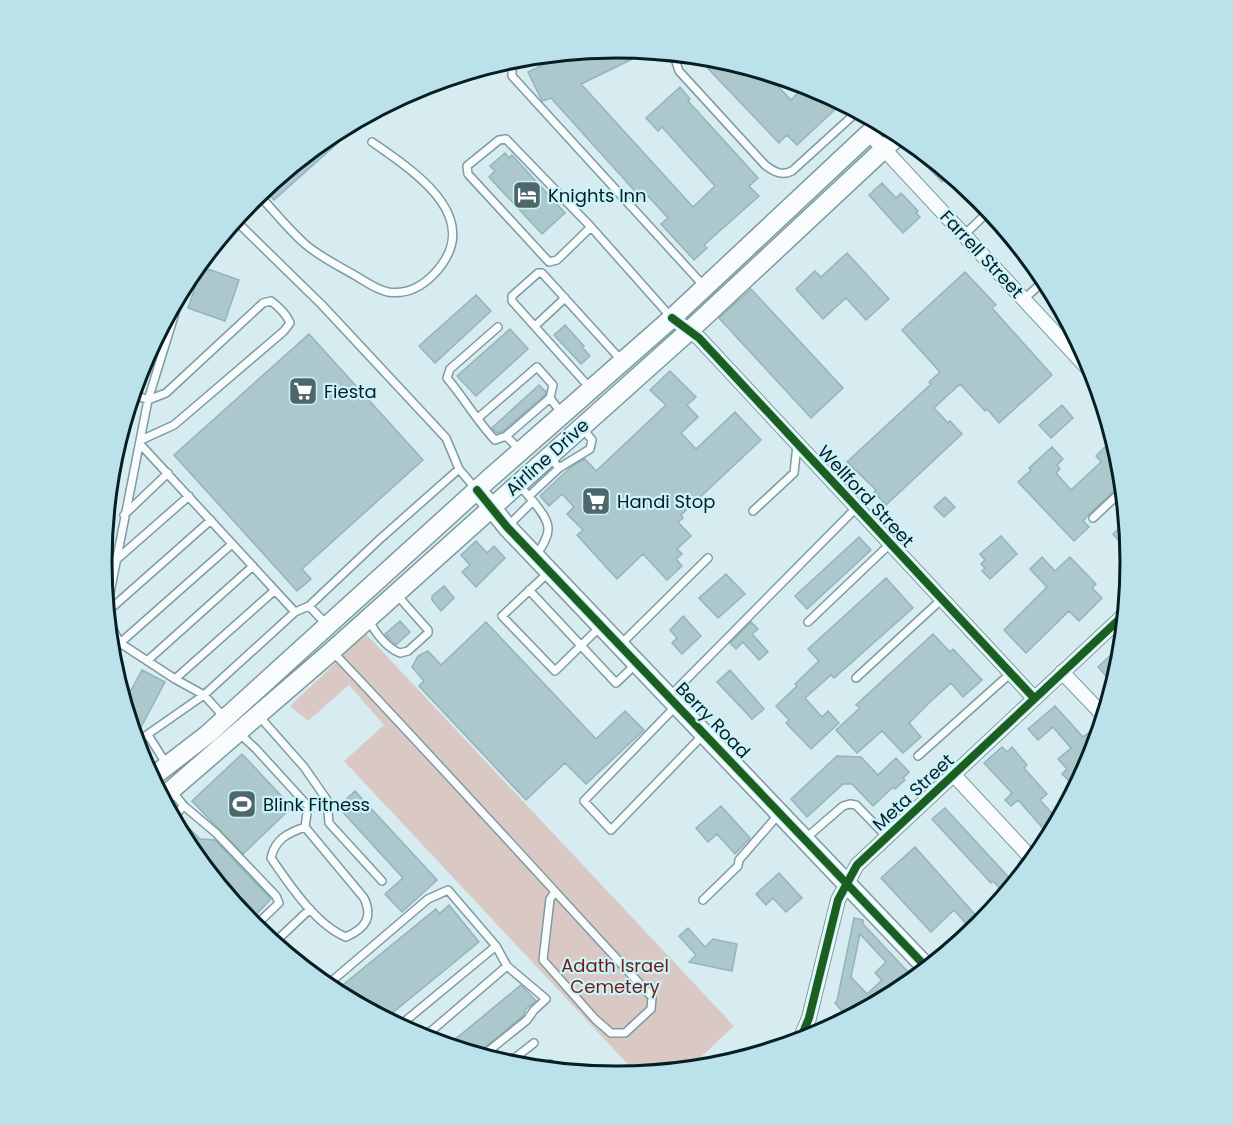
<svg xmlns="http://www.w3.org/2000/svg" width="1233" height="1125" font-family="Poppins,sans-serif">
  <rect width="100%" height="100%" fill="#d6ecf0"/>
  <path fill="#dac8c4" d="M366 634 734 1026 687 1070 638 1075 344 761 384 725 349 685 308 721 290 706Z"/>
  <path fill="#acc8cd" stroke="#92b4ba" stroke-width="1.5" fill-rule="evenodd" d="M617 48 649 51 581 84 693 207 715 186 662 127 658 131 646 118 680 87 690 99 688 101 758 178 749 186 759 196 704 245 707 248 694 260 661 224 668 218 647 195 642 199 551 98 542 101 528 72 567 53Z
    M696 56 717 58 765 73 791 100 806 85 842 103 797 145 787 135 779 143Z
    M358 120 360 123 274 200 266 191 331 135Z
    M914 144 950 174 942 182 909 148Z
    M505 153 509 158 512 155 565 213 542 234 489 177 495 171 490 166Z
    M882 183 896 198 901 193 918 211 916 213 920 217 903 233 869 195Z
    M847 253 889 299 866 320 846 298 823 319 796 289 815 271 821 277Z
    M202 267 239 280 225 321 188 308Z
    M965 272 996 305 992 308 1052 375 999 423 987 409 985 411 960 384 934 408 948 423 950 421 962 434 886 505 874 492 876 490 847 462 931 384 929 382 940 372 902 330Z
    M751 289 843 388 811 418 719 318Z
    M476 295 491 311 435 363 419 346Z
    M565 325 584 346 582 347 590 356 581 364 554 335Z
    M510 329 528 349 476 396 457 376Z
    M309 334 423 460 302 569 311 579 297 591 174 455Z
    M670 371 696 397 687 405 698 417 681 433 696 449 735 412 761 440 681 515 683 518 678 522 691 536 677 549 682 554 676 559 682 566 667 580 643 554 617 579 577 535 583 530 567 514 574 507 562 494 549 506 540 496 572 466 585 459 596 471 666 405 650 390Z
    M539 385 546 392 545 395 503 431 497 433 492 428Z
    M1062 405 1073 418 1051 438 1039 425Z
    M1109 443 1119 454 1123 483 1089 514 1083 521 1089 527 1074 541 1018 482 1031 470 1029 468 1052 447 1063 459 1057 465 1060 469 1056 473 1071 490 1101 462 1096 456Z
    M945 497 955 507 944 517 934 507Z
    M1127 521 1128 534 1130 553 1113 534Z
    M1001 536 1017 554 990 579 982 571 985 568 981 564 985 560 980 554Z
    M859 537 871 550 807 609 795 596Z
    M476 541 487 553 494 546 505 558 476 587 462 572 470 565 461 555Z
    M1042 557 1055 571 1070 557 1096 584 1092 588 1102 598 1079 621 1069 611 1026 653 1004 630 1047 587 1030 569Z
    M726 574 745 594 718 618 699 598Z
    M886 578 913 608 834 678 831 675 805 698 822 717 828 711 839 723 811 749 786 723 789 720 776 706 797 686 795 684 819 661 808 649Z
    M444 586 454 598 441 611 432 600V596Z
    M683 616 701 636 682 654 672 643 677 638 670 630Z
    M400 621 410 632 396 645 385 634Z
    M486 622 596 739 625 711 644 730 586 784 565 763 526 800 419 686 424 681 412 667 418 656 428 651 441 665Z
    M751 622 758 629 752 634 768 652 759 660 743 642 736 649 730 643Z
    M933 634 950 652 953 649 982 680 963 697 951 683 929 703 909 723 921 737 903 753 882 731 857 753 836 730 860 708 856 705Z
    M1115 651 1121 659 1114 685 1098 667Z
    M142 670 165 682 140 729 131 724 124 703Z
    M730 670 764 709 752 719 717 682Z
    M1055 706 1083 737 1091 731 1098 739 1092 744 1095 748 1092 760 1068 780 1062 774 1067 769 1058 759 1071 748 1053 727 1038 740 1028 729Z
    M1002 747 1007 752 1012 747 1027 765 1024 768 1047 794 1040 800 1059 821 1049 835 1018 800 1011 806 1005 800 1012 793 984 763Z
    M242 754 292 807 243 854 192 801Z
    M837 756 861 757 878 775 896 758 909 772 903 778 905 780 895 789 893 787 873 806 852 784H843L807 817 791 799Z
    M355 791 437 880 402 912 385 894 403 878 338 807Z
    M721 806 750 838 735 854 717 834 708 842 696 828Z
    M945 808 1015 884 1006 895 993 881 991 883 932 819Z
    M179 818 200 839 215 840 271 899 249 922 189 848 175 823Z
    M915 847 979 919 970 928 954 910 931 932 881 878Z
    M779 873 802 898 786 912 773 898 766 905 756 894Z
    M449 905 479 942 385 1019 334 992 436 909 439 914Z
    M854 918 863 920V924L910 974 881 1002 849 1019 835 1003 837 1001ZM860 934 886 962 875 973 882 980 867 994 851 977Z
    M688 928 705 947 713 939 737 944 732 971 689 962 696 955 679 936Z
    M521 985 536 1001 526 1009 523 1016 476 1055 447 1046Z"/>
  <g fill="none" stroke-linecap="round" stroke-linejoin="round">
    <g stroke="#7e9ba0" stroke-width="10">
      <path id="lane" d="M677 54 676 62 679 71 765 165C774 172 782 176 792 171L858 111
        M512 59V76L703 285
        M258 194C274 211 288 229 305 244 320 257 339 266 356 276 366 282 377 290 388 292 407 295 421 287 433 275 488 219 415 172 372 142
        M235 220 322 305 446 438 459 469 475 488
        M591 227 557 260 549 262 468 174 467 166 499 140 506 139 591 227 670 316
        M964 235 990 210
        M1024 299 1046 279
        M535 326 565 298
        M498 327 450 369 447 378C464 398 477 421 495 440L506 436
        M590 388 512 301V296L538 273H542L622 361
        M133 394 148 400 166 393 263 303 271 301C278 306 287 315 290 323L284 331 174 425 141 440
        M478 418 537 367 553 385 550 398 562 414
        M141 445 295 612
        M520 450 506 436 550 398
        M559 468 590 449 592 440 583 429
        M529 496 559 468 549 456
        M533 501C552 525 553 530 536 556
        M753 511 794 473 797 445
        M124 515 168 473
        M1093 518 1124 489
        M507 527 533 501 519 485
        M102 558 116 560 189 496
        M549 572 502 616 555 671 601 626
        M529 590 616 683 636 664
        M309 606 328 626
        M107 608 148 400 183 287
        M107 612 211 520
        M107 618 120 643 175 679 204 695 224 717
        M369 619C373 631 388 649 400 653L408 651 428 633V630L397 595
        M808 622 890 544
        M120 643 232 544
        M621 644 708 558
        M332 651C440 765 546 882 652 997L651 1009 625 1033H611L595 1019 543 960 550 899 555 892
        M147 661 253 566
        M856 678 942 599
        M175 679 274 591
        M670 696 856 508
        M676 706 584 801 611 830 703 735
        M258 715 304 767 327 800 329 823 382 881
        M240 734 256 749 308 806 305 827 364 898C373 917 366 928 346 937 316 925 289 884 271 858 275 839 288 833 305 827
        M148 735 167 765
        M135 740 138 741 204 695 295 612 309 606 380 539 459 469
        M918 756 1011 673
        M171 790 184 806 172 818
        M184 806 216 833 276 896 279 903 254 927
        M806 838 843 806 850 804 856 805 887 837
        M703 900 738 866 739 860 779 814
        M274 943 310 909
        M326 986 428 899 448 890 496 946 507 966 422 1039
        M398 1027 496 946
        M481 1057 527 1020 534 1010 546 999 507 966
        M507 1064 534 1043
        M550 1064 556 1071"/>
    </g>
    <g stroke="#7e9ba0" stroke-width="16">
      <path id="street" d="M869 133 1095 376
        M672 318 699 338 1034 698
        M1062 672 1105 717
        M953 774 1034 861
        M799 1042 809 1018 838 900 857 865 1126 613"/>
    </g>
    <g stroke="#7e9ba0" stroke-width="21">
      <path id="secondary" d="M484 498 507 527 928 969
        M151 778 208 734 490 478 672 318 880 123
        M162 798 332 651 689 331 900 134"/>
    </g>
    <use href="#lane" stroke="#f9fcfd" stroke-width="7"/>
    <use href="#street" stroke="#f9fcfd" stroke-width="14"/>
    <use href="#secondary" stroke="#f9fcfd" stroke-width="18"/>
    <g stroke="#cbf3fb" stroke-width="11">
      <path id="cycleway" d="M672 318 699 338 1034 698
        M477 490 507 527 928 969
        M799 1042 809 1018 838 900 857 865 1126 613"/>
    </g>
    <use href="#cycleway" stroke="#1b5e20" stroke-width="8"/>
  </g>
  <defs>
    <g id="hotel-square" transform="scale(1.5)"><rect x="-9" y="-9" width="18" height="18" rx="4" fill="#4e676b" stroke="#cbf3fb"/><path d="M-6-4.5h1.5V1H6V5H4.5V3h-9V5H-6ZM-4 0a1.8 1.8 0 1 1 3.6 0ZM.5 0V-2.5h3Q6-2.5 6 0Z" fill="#fff"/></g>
    <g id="supermarket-square" transform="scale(1.5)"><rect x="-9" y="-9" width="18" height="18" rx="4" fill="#4e676b" stroke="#cbf3fb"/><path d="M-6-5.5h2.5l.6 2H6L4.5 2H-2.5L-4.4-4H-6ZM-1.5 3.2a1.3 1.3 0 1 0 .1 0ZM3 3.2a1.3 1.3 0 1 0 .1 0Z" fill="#fff"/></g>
    <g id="stadium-square" transform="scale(1.5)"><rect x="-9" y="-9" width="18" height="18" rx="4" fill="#4e676b" stroke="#cbf3fb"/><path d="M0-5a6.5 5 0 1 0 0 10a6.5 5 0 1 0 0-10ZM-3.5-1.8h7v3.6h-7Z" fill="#fff"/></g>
  </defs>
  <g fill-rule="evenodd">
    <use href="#hotel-square" x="527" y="195"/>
    <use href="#supermarket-square" x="303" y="391"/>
    <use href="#supermarket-square" x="596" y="501"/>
    <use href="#stadium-square" x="242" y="804"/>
  </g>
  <g text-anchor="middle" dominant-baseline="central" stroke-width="4.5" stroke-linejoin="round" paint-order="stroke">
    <g font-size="18" fill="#051f24" stroke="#cbf3fb" text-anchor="start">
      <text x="548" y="195">Knights Inn</text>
      <text x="324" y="391">Fiesta</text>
      <text x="617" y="501">Handi Stop</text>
      <text x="263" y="804">Blink Fitness</text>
    </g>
    <g font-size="18" fill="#051f24" stroke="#cbf3fb">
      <text transform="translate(982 254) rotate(47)">Farrell Street</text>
      <text transform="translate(547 457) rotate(-42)">Airline Drive</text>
      <text transform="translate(866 496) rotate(47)">Wellford Street</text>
      <text transform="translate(713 720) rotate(46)">Berry Road</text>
      <text transform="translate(913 792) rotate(-43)">Meta Street</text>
    </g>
    <g font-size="18" fill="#711c0e" stroke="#cbf3fb">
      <text x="615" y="965">Adath Israel<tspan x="615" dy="21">Cemetery</tspan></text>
    </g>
  </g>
  <path d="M0 0H1233V1125H0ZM112 562a504 504 0 1 1 1008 0a504 504 0 1 1-1008 0Z" fill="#bbe2ea" fill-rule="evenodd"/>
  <path fill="none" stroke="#051f24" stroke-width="3" d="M112 562a504 504 0 1 1 1008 0a504 504 0 1 1-1008 0Z"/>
</svg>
